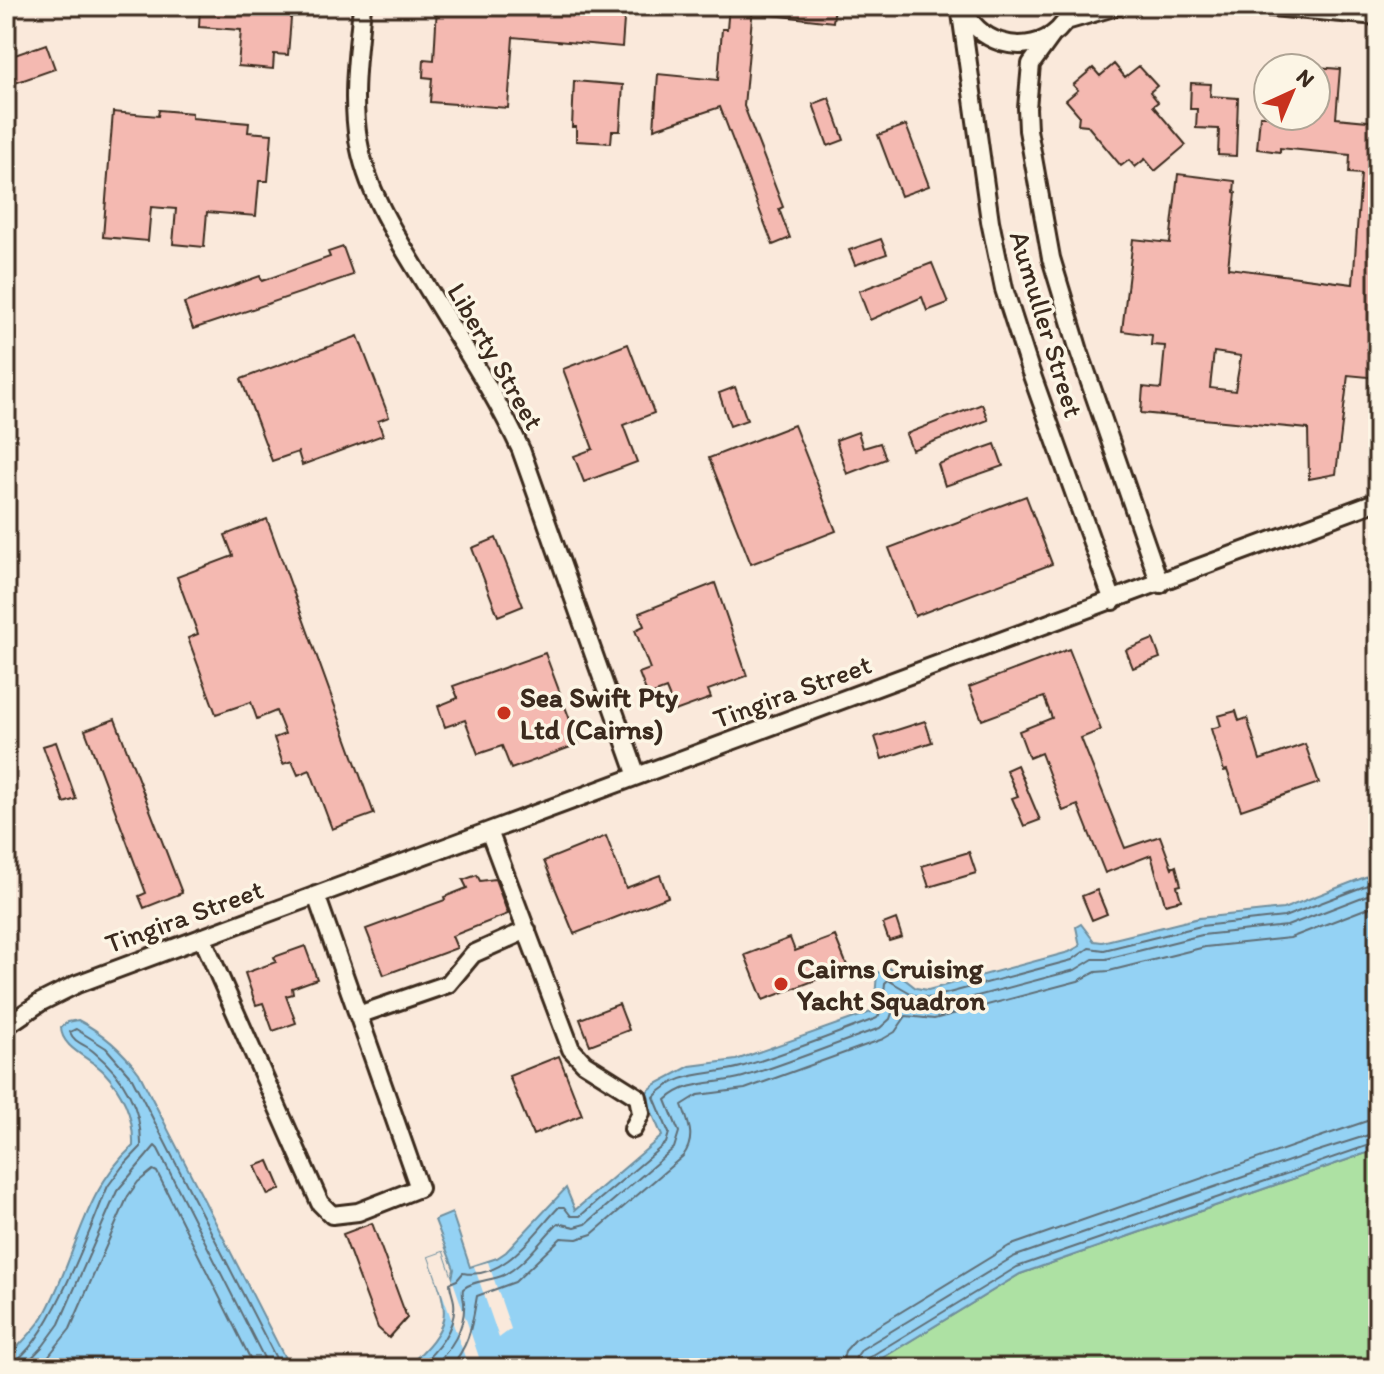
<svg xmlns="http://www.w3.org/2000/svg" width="1384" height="1374" font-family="Itim,sans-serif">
  <rect width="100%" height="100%" fill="#fae9db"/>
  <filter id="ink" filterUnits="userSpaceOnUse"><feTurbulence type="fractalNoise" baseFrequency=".0125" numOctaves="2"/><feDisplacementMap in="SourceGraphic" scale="16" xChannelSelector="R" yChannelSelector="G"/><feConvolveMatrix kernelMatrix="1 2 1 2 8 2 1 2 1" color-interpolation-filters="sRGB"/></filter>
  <g filter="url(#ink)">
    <path fill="#ade1a3" stroke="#748660" stroke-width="2" d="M1378 1149V1368H866L1020 1274Z"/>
    <path fill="#94d2f4" stroke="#708f9e" stroke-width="2" d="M1378 872V1149L1020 1274 866 1368H406C454 1323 450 1316 429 1257L443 1252 452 1278 454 1269 435 1220 452 1213 470 1267 497 1258 506 1252 566 1188 575 1210 662 1136 644 1094 656 1084 690 1066 736 1060 874 1011 877 973 890 968 916 988 928 990 1069 952 1080 946 1076 927 1081 924 1094 941 1102 942 1199 918 1283 909Z
      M78 1020C103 1033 123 1051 139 1073L290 1368H6V1360C18 1345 33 1333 43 1317 76 1260 82 1192 133 1146 134 1118 123 1092 103 1071 89 1057 61 1048 61 1027L68 1022Z"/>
    <path fill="#fae9db" d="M443 1252 479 1357 467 1368H455L465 1357 429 1257Z
      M488 1262 511 1329 499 1338 474 1266Z"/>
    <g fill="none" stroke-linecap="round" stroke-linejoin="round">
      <path stroke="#5f6d74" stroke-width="2" d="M6 1364C44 1360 93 1220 108 1186L122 1167 141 1147C142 1108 124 1077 94 1052 85 1044 74 1043 70 1032L76 1029 106 1048 132 1078 281 1368
        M22 1368 43 1346 59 1324 117 1191 155 1146 158 1149 269 1368
        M39 1368 70 1329 128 1196 138 1182 153 1170 157 1172 255 1368
        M418 1368C436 1351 457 1329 454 1302 453 1295 450 1290 450 1283L457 1280 463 1273C504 1281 535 1232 559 1207H564L571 1216H580L666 1143 669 1133 654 1097C678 1070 710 1076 741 1067 787 1053 833 1035 877 1018L882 1011 885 983 888 980 914 995 930 998 1072 960 1089 948 1104 950 1201 926 1284 917 1378 881
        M432 1368C450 1350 466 1329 464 1302 463 1297 462 1293 463 1289 473 1280 491 1281 504 1275 525 1264 541 1240 558 1223L575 1227 586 1224 674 1148 679 1132 666 1100C689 1079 716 1085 743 1077 789 1063 835 1044 880 1028L890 1019 897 998 912 1005 932 1008 1075 970 1093 959H1106L1202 935 1287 926 1378 891
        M449 1368C470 1346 472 1324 477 1296L515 1282 561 1238 577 1239 592 1234 683 1156C696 1138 689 1124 682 1105L698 1095 745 1089 883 1039 895 1032 906 1016 934 1019 1078 981 1096 972 1109 971 1205 947 1290 938 1378 904
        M841 1368 845 1351 855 1340 1009 1246 1311 1140 1367 1121 1378 1120
        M853 1368 856 1357 862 1349 1013 1257 1315 1152 1378 1132
        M864 1368 868 1358 1017 1267 1378 1142"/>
    </g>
    <path fill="#f4b9b1" stroke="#3b2a1e" stroke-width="2" fill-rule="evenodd" d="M200 6H292L288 55 274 54 273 69 238 66 241 30 199 27Z
      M437 6H625L622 47 513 37 508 108 430 102 432 78 423 77 424 59 434 60Z
      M729 6H753L744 106 783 207 779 209 790 238 773 245 720 107 654 129 658 74 718 80 722 29H727Z
      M764 6H835L833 22 764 14Z
      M46 44 55 69 15 83 6 58Z
      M1114 64 1125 77 1139 66 1157 86 1150 92 1158 102 1153 106 1186 145 1155 171 1145 159 1135 167 1129 160 1121 166 1087 125 1078 124 1079 115 1066 100 1078 90 1073 85 1093 68 1100 76Z
      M1316 67 1340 69 1336 118 1378 122V378L1348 375 1336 474 1309 479 1308 429 1141 413 1143 387 1161 389 1165 346 1151 345 1152 335 1122 331 1133 239 1170 243 1178 174 1235 181 1234 192 1236 193 1228 268 1353 284 1361 174 1349 173 1350 155 1280 148V152L1257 149 1260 116H1316ZM1214 352 1241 356 1235 391 1210 388Z
      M574 81 623 85 620 131H612L611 143 576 141V127H572Z
      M1191 83 1211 84 1210 96 1238 98 1236 156 1218 155 1219 129 1196 128 1197 109H1190Z
      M829 98 844 140 828 146 813 104Z
      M159 110 192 113V118L249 123 248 132 272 134 268 181H259L256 216 207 212 204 247 173 244 176 209 151 207 148 241 103 237 113 112 158 116Z
      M906 125 929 186 901 196 878 135Z
      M881 239 887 254 855 265 849 250Z
      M343 247 353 275 193 329 184 303 260 276 262 281 330 257 328 252Z
      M932 263 948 303 927 311 922 297 870 320 859 291Z
      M358 336 389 417 378 421 383 435 302 465 298 452 272 461 241 379Z
      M628 344 654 413 623 425 637 462 584 482 574 456 593 449 563 369Z
      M735 387 747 420 730 426 719 393Z
      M982 404 988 420 912 450 906 434Z
      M794 425 836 531 751 564 709 458Z
      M858 432 863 448 880 443 886 459 847 474 836 440Z
      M995 444 1003 466 945 486 938 464Z
      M1026 496 1052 564 915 616 889 548Z
      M267 519 374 814 332 829 310 770 298 775 292 761 283 764 274 738 285 734 276 711 257 719 251 702 216 714 188 638 198 634 177 577 233 556 225 535Z
      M496 538 523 606 498 616 472 548Z
      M715 583 747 676 708 690 711 698 675 711 666 689 648 696 639 673 650 669 635 630 644 626 639 613Z
      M1153 639 1160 658 1133 668 1126 650Z
      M1069 649 1101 730 1081 738 1125 848 1160 836 1172 868 1176 866 1181 885 1177 886 1181 900 1165 904 1151 855 1105 873 1078 805 1063 811 1041 753 1029 758 1019 731 1052 718 1044 697 982 720 969 687Z
      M545 653 579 744 511 769 502 746 478 754 465 720 445 727 438 706 458 698 453 686Z
      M1236 711 1239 721 1247 718 1260 760 1305 744 1319 783 1241 810 1227 770 1224 771 1211 729 1221 726 1218 716Z
      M115 719 182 893 144 908 139 896 146 893 85 730Z
      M925 721 932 742 882 759 875 737Z
      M56 742 76 799 64 803 43 746Z
      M1017 765 1040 820 1024 826 1012 798 1018 796 1006 770Z
      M606 836 626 888 660 875 668 897 574 934 544 861Z
      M969 852 976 873 929 887 922 866Z
      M477 875 480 881 495 879 508 914 452 936 457 948 384 975 366 929 445 900 444 897 467 888 463 880Z
      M1097 890 1107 914 1092 920 1082 896Z
      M896 919 902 937 889 941 883 924Z
      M835 936 848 968 763 1000 745 955 790 938 795 951Z
      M305 946 317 979 292 988 293 994 286 996 296 1023 273 1031 263 1003 256 1005 245 973 276 962 274 957Z
      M619 1004 629 1030 590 1045 580 1019Z
      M559 1056 582 1115 533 1135 509 1076Z
      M269 1161 281 1189 268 1195 255 1166Z
      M372 1223 407 1318 389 1338 378 1328 343 1234Z"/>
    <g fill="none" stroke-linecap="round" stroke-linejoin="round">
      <g stroke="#3b2a1e" stroke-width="22">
        <path id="minor" d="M362 6C358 50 351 95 358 139 366 191 397 238 424 282 457 337 494 391 521 450L637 776
          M960 6 990 221 1004 289 1029 367 1113 601
          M1257 6 1378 16
          M963 7C976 42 1021 56 1052 35 1062 28 1069 17 1074 6
          M1066 21 1117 6
          M1052 35 1031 64 1027 108 1028 130 1051 258 1079 351 1160 584
          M489 831 571 1049 584 1063 638 1097 641 1113 633 1129
          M202 937 320 1203 332 1215 358 1212 419 1188 316 895
          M358 1015 448 984 473 954 527 930
          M6 1026 41 1002 77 984 1378 501"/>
      </g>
      <use href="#minor" stroke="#fcf5e5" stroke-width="16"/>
    </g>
  </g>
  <g fill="#c8321e" stroke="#fcf5e5" stroke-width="3">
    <circle cx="504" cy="713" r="8"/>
    <circle cx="781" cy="984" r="8"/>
  </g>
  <g text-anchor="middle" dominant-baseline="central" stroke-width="7" stroke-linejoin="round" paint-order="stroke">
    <g font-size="28" fill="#3b2a1e" stroke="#fcf5e5">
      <text transform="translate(1047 324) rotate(73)">Aumuller Street</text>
      <text transform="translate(496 356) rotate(60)">Liberty Street</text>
      <text transform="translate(792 691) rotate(-20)">Tingira Street</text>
      <text transform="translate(184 916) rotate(-20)">Tingira Street</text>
    </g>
    <g font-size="28" font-weight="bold" fill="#3b2a1e" stroke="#fcf5e5" text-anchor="start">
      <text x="520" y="697">Sea Swift Pty<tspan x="520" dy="32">Ltd (Cairns)</tspan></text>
      <text x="797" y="968">Cairns Cruising<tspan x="797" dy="32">Yacht Squadron</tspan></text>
    </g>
  </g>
  <rect width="1384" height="1374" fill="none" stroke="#fcf5e5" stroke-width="32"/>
  <rect x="16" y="16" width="1352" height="1342" fill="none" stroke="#3b2a1e" stroke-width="3" filter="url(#ink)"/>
  <g transform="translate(1292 92) rotate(44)"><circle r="38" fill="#fcf5e5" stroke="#afa495" stroke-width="2"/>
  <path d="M0-6L14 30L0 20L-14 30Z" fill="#c8321e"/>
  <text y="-12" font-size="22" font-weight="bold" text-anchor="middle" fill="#3b2a1e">N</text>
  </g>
</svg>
